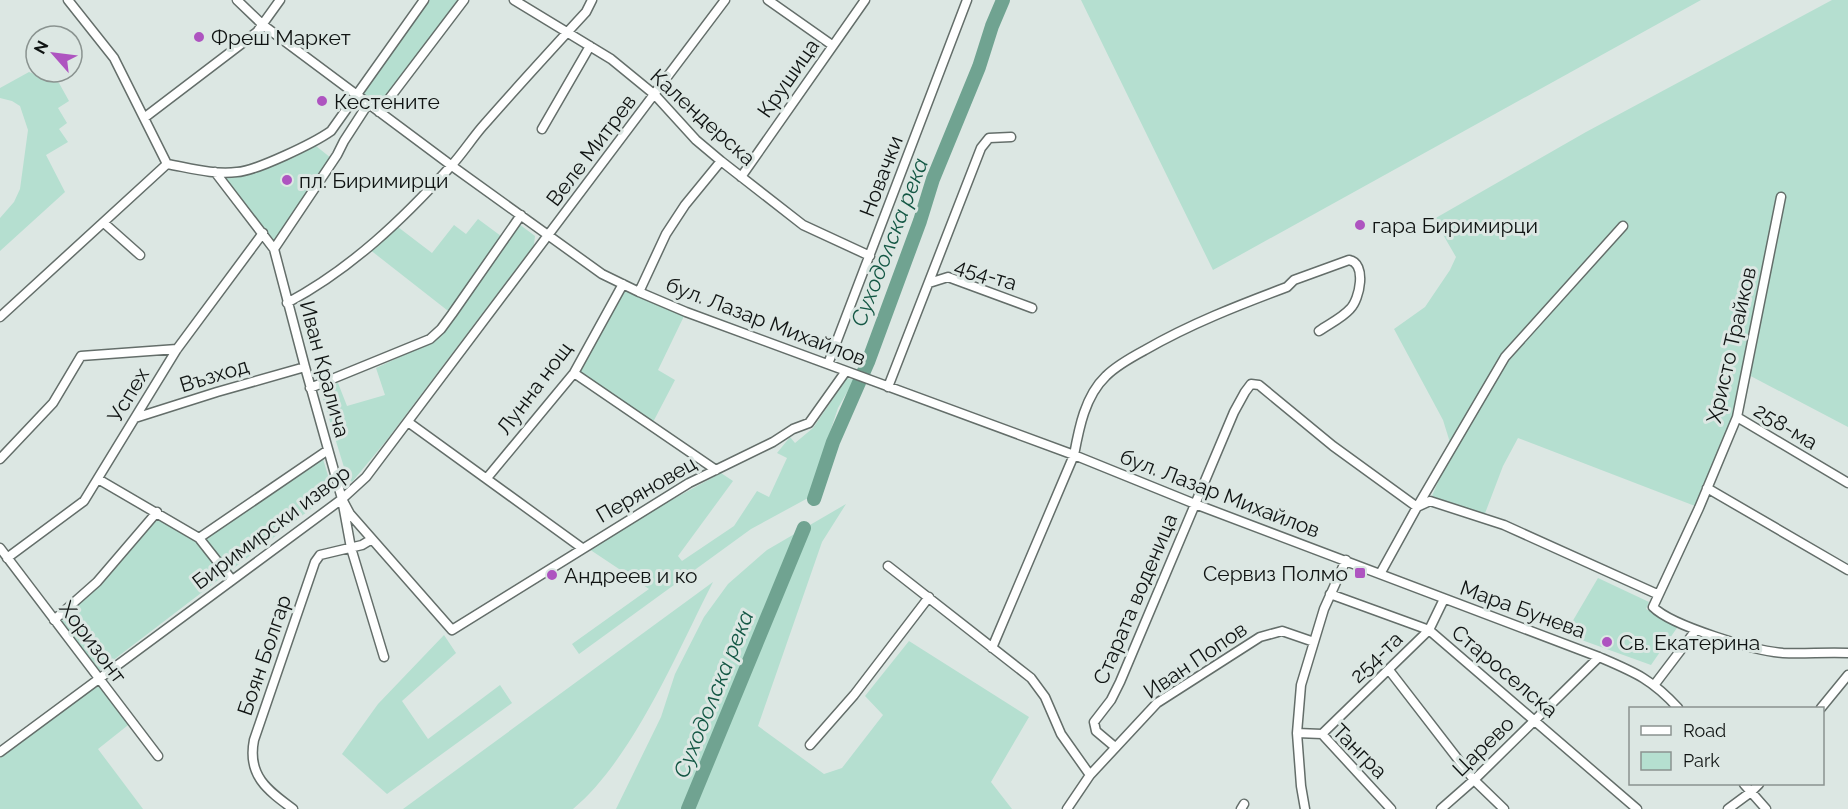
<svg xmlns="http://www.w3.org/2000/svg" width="1848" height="809" font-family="Raleway,sans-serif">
  <rect width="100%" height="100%" fill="#dce7e3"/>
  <path fill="#b5dfd0" d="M424 0H464L379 112 355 95Z
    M1081 0H1701L1213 270Z
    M1832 0H1848V427L1743 372 1733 417 1695 506 1518 438 1503 466 1484 516 1432 496 1452 449 1443 420 1394 329 1425 307 1450 270 1456 257 1434 219 1586 132Z
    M29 72 59 83 69 101 58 108 67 123 59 129 68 142 46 155 65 192 0 251V218L14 202 20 189 28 130 20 106 12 101 0 98V88Z
    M316 146 331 158 273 243 221 175 241 176Z
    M478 219 505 239 452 314 369 249 394 224 432 253 454 225 466 234Z
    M519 224 535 236 534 245 386 441 352 482 347 477 323 399 329 397 326 387 338 383 347 406 385 395 376 368 432 342Z
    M623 284 686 312 658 370 675 380 651 426 574 373Z
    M847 378 854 380 838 408 808 498 751 529 579 654 572 644 649 589 589 549 653 510 721 473 733 481 678 556 682 561 734 526 757 491 769 497 787 458 777 453 790 437 795 443 813 428Z
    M323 459 333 492 99 671 60 621 101 585 159 517 200 543Z
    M846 504 822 542 758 726 824 774 842 768 883 715 865 696 909 641 1029 717 991 782 1012 809H616L661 717 675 674 704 617 728 584 767 550Z
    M1598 578 1649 602 1646 609 1679 625 1670 638 1666 636 1659 647 1662 649 1651 665 1565 634Z
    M713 582C677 652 633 759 573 809H403Z
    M444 635 456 653 402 701 428 739 500 685 512 703 387 794 342 754 378 704Z
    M99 679 132 722 98 749 143 809H0V758L94 688Z"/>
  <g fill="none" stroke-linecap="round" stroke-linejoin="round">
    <path stroke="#70a391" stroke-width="14" d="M814 499 833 442 868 362 920 221 933 179 979 67 992 26 1003 0
      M688 809 804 528"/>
    <g stroke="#646e6a" stroke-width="11">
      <path id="minor" d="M68 0 114 58 167 164
        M237 0 263 25 452 166 602 274 639 292 686 312 1074 455 1195 504 1599 657C1634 672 1652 679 1678 708
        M514 0 611 59 655 95 696 140 721 161 803 225 870 256
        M768 0 832 45
        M379 112 464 0
        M144 118 257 32 280 0
        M542 129 590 46
        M215 172 274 249 305 367 342 499 351 548 384 657
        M741 177 865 0
        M1781 197 1737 417 1699 508 1653 607C1672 626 1755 651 1783 653 1804 654 1826 652 1848 653
        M104 223 140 255
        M274 249 337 155 344 141 368 104
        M929 283 948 277 1032 308
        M639 292 666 234 685 205 721 161
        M287 303C351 269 403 219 451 166 462 154 471 140 482 127 516 88 551 50 586 12L592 0
        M0 317 167 164C190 168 214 175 237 172 256 171 314 143 331 131L424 0
        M828 364 967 0
        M574 373 716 470
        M888 387 981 148 989 138 1011 137
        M310 388 430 339 441 329 452 314 521 215
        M1737 417 1848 483
        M135 418 217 392 305 367
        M408 422 582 548
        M0 459 53 403 81 356 177 349
        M487 478 574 373 623 284
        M98 479 199 538 232 580
        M1707 488 1848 570
        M342 499 350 514 452 630 689 483 773 442 793 429 809 423 846 371
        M199 538 328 450
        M0 548 158 756
        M7 558 84 501 177 349 263 233
        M888 566 1031 678 1045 697 1061 734 1090 775
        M1380 574 1417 507 1505 357 1623 226
        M1330 594 1429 630 1637 809
        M54 620 97 582 157 512
        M992 648 1074 455C1079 428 1085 396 1106 376 1117 365 1132 357 1145 350 1190 324 1239 305 1287 287L1294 280 1349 260C1367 263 1360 299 1350 309 1342 318 1329 324 1319 331
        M1389 670 1474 780 1504 809
        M1655 684 1696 630
        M1821 708 1848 675
        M1297 733 1322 734 1391 809
        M1322 734 1429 630 1444 599
        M810 745 854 695 929 597
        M1115 747 1096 731 1094 722 1111 700 1120 682 1234 412 1245 392 1251 384 1259 385 1333 446 1417 507 1430 501 1504 525 1657 594
        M0 752 342 499 366 477 725 0
        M1744 784 1766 809
        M293 809C267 790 247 775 254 740L315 562 320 555 362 545 372 539
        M1067 809 1090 775 1157 703 1260 637 1282 631 1314 642
        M1241 809 1244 804
        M1305 809 1301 786 1297 733 1301 685 1324 609 1346 560
        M1441 809 1474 780 1599 657
        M1728 809 1751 792 1759 784"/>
    </g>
    <use href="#minor" stroke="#fff" stroke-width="8"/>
  </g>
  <g fill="#ae54c0" stroke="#dce7e3" stroke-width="2">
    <circle cx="199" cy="37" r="6"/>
    <circle cx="322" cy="101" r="6"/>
    <circle cx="287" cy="180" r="6"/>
    <circle cx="1360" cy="225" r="6"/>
    <rect x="1354" y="567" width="12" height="12" rx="3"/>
    <circle cx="552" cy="575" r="6"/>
    <circle cx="1607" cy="642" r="6"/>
  </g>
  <g text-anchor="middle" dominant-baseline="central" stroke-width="6" stroke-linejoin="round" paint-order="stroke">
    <g font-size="21" fill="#101413" stroke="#dce7e3" text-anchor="start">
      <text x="211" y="37">Фреш Маркет</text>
      <text x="334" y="101">Кестените</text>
      <text x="299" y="180">пл. Биримирци</text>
      <text x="1372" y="225">гара Биримирци</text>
      <text x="1348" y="573" text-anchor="end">Сервиз Полмо</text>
      <text x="564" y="575">Андреев и ко</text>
      <text x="1619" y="642">Св. Екатерина</text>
    </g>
    <g font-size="21" fill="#101413" stroke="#dce7e3">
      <text transform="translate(788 78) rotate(-55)">Крушица</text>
      <text transform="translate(703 117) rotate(42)">Календерска</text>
      <text transform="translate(591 150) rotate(-53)">Веле Митрев</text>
      <text transform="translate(881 176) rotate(-69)">Новачки</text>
      <text transform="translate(986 274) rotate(17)">454-та</text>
      <text transform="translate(766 321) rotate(21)">бул. Лазар Михайлов</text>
      <text transform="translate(1731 345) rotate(-77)">Христо Трайков</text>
      <text transform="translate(325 369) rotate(75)">Иван Кралича</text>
      <text transform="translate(214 375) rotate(-17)">Възход</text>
      <text transform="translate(534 388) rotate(-53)">Лунна нощ</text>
      <text transform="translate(128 395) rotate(-59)">Успех</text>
      <text transform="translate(1786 426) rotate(31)">258-ма</text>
      <text transform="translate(646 489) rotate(-30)">Перяновец</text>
      <text transform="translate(1220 493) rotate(21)">бул. Лазар Михайлов</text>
      <text transform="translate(271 527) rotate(-37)">Биримирски извор</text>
      <text transform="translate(1135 599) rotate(-67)">Старата воденица</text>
      <text transform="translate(1523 609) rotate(20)">Мара Бунева</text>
      <text transform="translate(93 642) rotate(53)">Хоризонт</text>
      <text transform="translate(264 655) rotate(-71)">Боян Болгар</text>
      <text transform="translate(1376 657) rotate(-44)">254-та</text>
      <text transform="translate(1195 660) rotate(-34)">Иван Попов</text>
      <text transform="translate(1505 671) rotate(40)">Староселска</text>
      <text transform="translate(1483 746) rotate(-44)">Царево</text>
      <text transform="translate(1360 751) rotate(45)">Тангра</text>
    </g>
    <g font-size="22" font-style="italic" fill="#135744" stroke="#dce7e3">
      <text transform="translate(889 242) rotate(-69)">Суходолска река</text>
      <text transform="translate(713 694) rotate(-68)">Суходолска река</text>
    </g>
  </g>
  <rect x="1629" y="707" width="195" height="78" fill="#dce7e3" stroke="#8a9390" stroke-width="1.5"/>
  <rect x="1641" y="726" width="30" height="9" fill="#ffffff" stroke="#8a9390" stroke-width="1.5"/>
  <text x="1683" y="737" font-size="18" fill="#101413">Road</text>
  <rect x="1641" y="752" width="30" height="18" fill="#b5dfd0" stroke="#8a9390" stroke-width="1.5"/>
  <text x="1683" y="767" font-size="18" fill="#101413">Park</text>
  <g transform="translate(54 54) rotate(298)"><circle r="28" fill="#dce7e3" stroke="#8a9390" stroke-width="1.5"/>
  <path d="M0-4.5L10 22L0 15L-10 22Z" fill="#ae54c0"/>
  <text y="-9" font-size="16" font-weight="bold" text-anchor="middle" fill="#101413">N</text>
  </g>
</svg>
